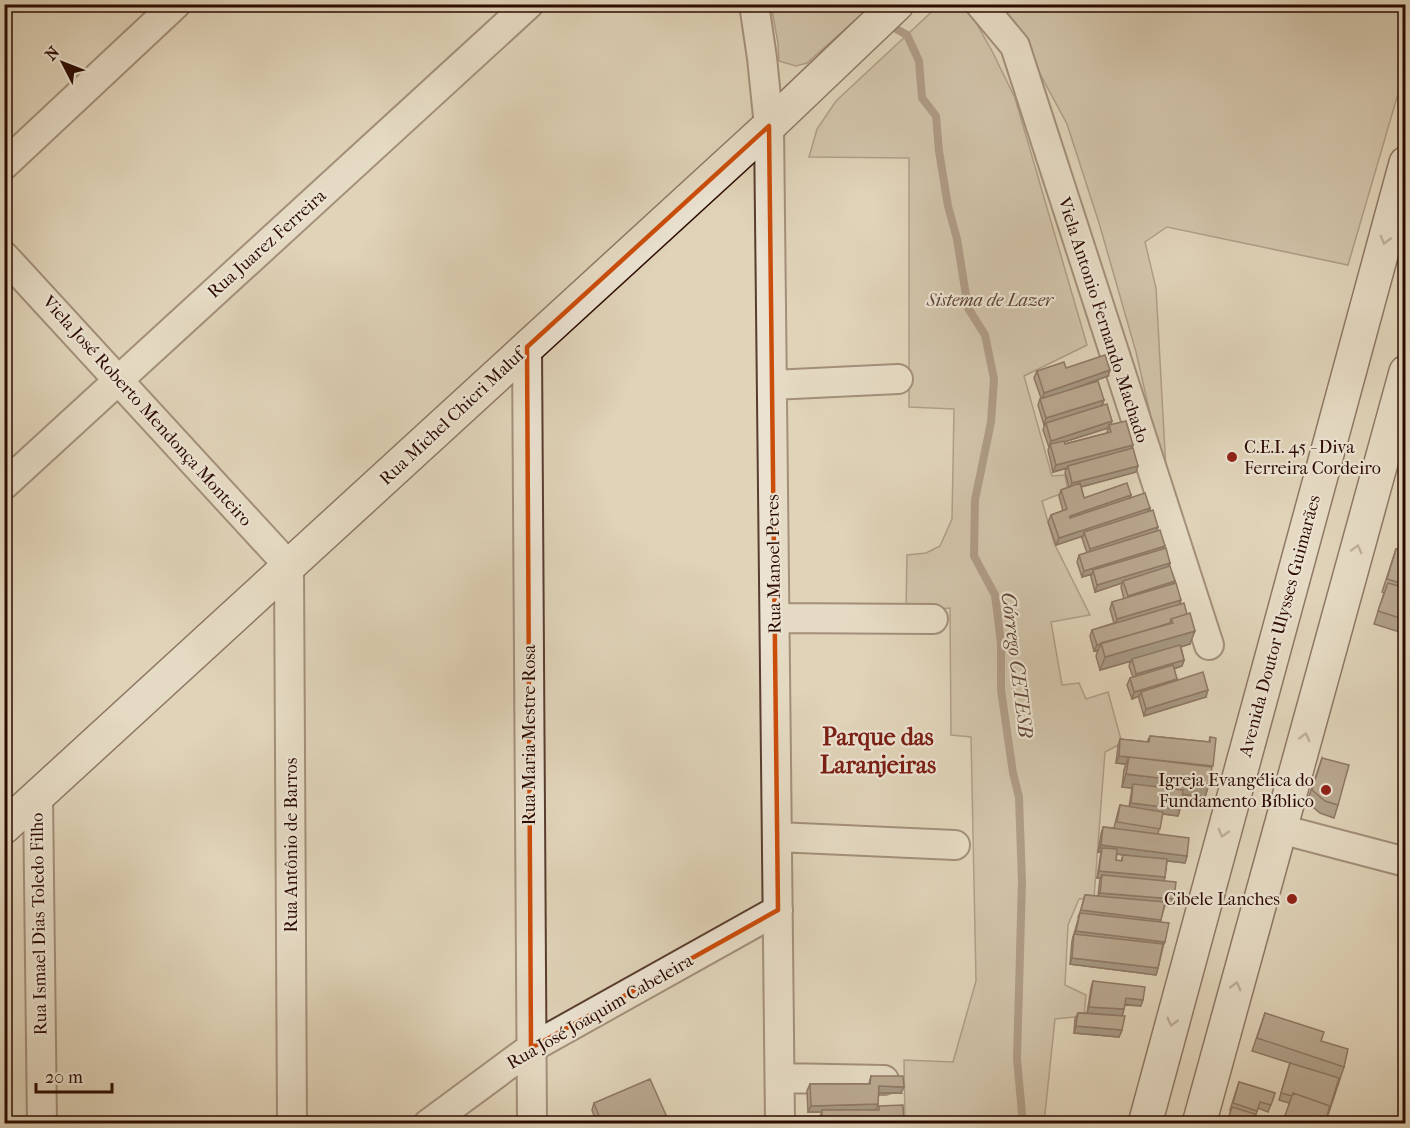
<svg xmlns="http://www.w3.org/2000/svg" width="1410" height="1128" font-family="'IM FELL French Canon',serif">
  <rect width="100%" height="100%" fill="#e0d3b8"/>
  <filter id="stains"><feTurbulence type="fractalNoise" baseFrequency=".00333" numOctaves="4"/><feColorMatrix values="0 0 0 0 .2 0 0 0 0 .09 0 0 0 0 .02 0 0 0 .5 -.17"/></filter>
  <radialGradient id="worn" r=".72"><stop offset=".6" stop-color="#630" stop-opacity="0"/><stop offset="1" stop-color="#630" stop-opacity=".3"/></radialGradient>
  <path fill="#c1b199" stroke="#765e4d" stroke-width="1.5" d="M771 5V4L872 5 807 63 796 66 779 61 778 43Z
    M939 5H963L970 12 992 51 1015 98 1087 345 1024 376 1052 476 1065 475 1068 491 1042 501 1054 543 1090 615 1051 622 1062 685 1079 683 1086 699 1108 692 1122 743 1105 752 1094 898 1079 899 1068 925 1065 985 1086 995 1084 1016 1055 1019 1044 1123H905L904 1060 953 1062 976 981 971 737 951 735 950 608 906 611 907 555 926 553 940 546 952 519 954 409 909 407V158L809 157 817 129 836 101Z
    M1000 5H1405V70L1348 265 1167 227 1145 242 1156 288 1167 488 1136 352 1099 223 1067 124 1010 18Z"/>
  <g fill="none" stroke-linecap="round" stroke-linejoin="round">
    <path stroke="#735a4a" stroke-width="8" d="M891 26 907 35 919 61 922 98 936 116 939 151 948 206 957 239 968 308 985 335 994 379 991 422 975 500 974 556 995 595 1001 643V690L1013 773 1019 797 1022 882 1017 1059 1023 1124"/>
    <g stroke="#593d2f" stroke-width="32">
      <path id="street" d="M754 4 762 58 769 126 780 1124
        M980 4 1015 46 1209 645
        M4 165 176 4
        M4 256 289 566 292 1124
        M527 347 532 1124
        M772 385 898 379
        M4 485 529 4
        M775 618 933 619
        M38 796 42 1124
        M1280 829 1406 862
        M777 837 955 845
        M780 1078 884 1080
        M428 1124 531 1048 778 910"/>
    </g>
    <g stroke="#2c0b01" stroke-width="36">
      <path id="secondary" d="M4 827 769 126 897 4
        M1145 1124 1406 163
        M1199 1124 1406 372"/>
    </g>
    <use href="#street" stroke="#ebe2d1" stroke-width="28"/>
    <use href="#secondary" stroke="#ebe2d1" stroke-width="33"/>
  </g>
  <path fill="#776353" stroke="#2c0b01" stroke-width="1.5" fill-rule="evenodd" d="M1066 368 1108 376 1080 386 1104 400 1102 406 1111 425 1133 445 1131 449 1136 472 1081 487 1084 498 1131 495 1130 498 1150 508 1149 512 1158 527 1156 532 1170 563 1169 566 1175 581 1174 584 1190 644 1181 647 1184 660 1182 666 1174 669 1177 679V681L1206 697 1144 716 1139 699V696L1132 699 1127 685 1130 678 1133 677 1129 666 1131 661 1100 670 1096 656 1098 650 1094 651 1090 636 1092 630 1114 623 1110 609 1112 602 1124 599 1121 587 1122 583 1095 592 1091 577 1092 574 1082 577 1077 562 1079 555 1087 553 1082 538 1083 536 1056 545 1048 522 1051 515 1063 511 1059 496 1061 490 1069 487 1065 472 1067 468 1053 472 1048 450 1049 447 1043 430 1045 424 1044 425 1038 405 1040 399 1041 398 1034 378 1037 371ZM1108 428 1107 433 1065 444 1064 442Z
    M1396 549 1406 552V634L1374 624 1384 593 1382 592Z
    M1406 642V657L1401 656Z
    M1150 736 1209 742 1210 737 1211 773 1209 784 1205 797 1182 795 1180 809 1178 816 1162 814 1158 834 1187 856 1185 863 1167 861 1165 877 1164 881 1171 906 1165 905 1160 922 1163 947 1158 968 1156 975 1070 964 1072 941 1085 895 1098 896 1100 878H1097L1101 852H1098L1101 834 1103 827 1114 828 1118 812 1120 805 1129 807 1132 788 1122 787 1124 770 1126 764 1116 763 1118 746 1120 739 1147 742ZM1117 854 1123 855 1121 861 1116 860Z
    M1322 758 1338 805 1334 818 1320 813 1307 802Z
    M1093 981 1141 1006 1125 1005 1122 1016V1030L1119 1037 1074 1033 1075 1019 1078 1013H1087L1091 988Z
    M1265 1013 1321 1041 1344 1067 1328 1115 1279 1100 1290 1063 1252 1051Z
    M871 1076 901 1093H879L876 1110H878L879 1106 904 1124H820V1116L822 1112H808L807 1091 810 1084H869Z
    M1239 1082 1275 1093 1268 1112 1258 1108 1253 1124H1227L1231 1110H1230Z
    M594 1103 670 1124H597L592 1110Z"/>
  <path fill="#615043" stroke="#2c0b01" stroke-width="1.5" d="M1110 370 1108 376 1042 400 1044 393Z
    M1104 400 1101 406 1044 425 1046 418Z
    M1112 421 1110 428 1109 425 1108 428 1051 446 1050 444 1049 447 1051 441Z
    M1133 445 1130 451 1068 466 1067 468 1053 472 1056 465Z
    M1138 466 1136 472 1070 490 1072 483Z
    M1131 495 1129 501 1067 523 1070 516Z
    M1150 508 1148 514 1084 532 1083 536 1056 545 1059 538Z
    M1158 527 1156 534 1088 555 1090 549Z
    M1165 546 1163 552 1093 570 1092 574 1082 577 1084 571Z
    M1170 563 1168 570 1123 581 1122 583 1095 592 1097 585Z
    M1175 581 1173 587 1125 603 1128 596Z
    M1181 600 1179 607 1115 626 1117 619Z
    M1195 631 1190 644 1132 661V659L1131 661 1100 670 1105 657Z
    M1101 644 1098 650 1094 651 1097 645Z
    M1184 660 1182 666 1134 681 1136 674Z
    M1177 679 1175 685 1141 692 1139 696 1132 699 1134 692Z
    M1208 690 1206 697 1144 716 1146 709Z
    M1119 756 1129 757 1126 764 1116 763Z
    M1126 774 1209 784 1205 797 1133 788V784L1132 788 1122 787Z
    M1131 803 1180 809 1178 816 1128 809Z
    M1101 845 1187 856 1185 863 1102 852V848L1101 852H1098Z
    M1099 871 1165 877 1163 884 1102 875 1100 878H1097Z
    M1100 893 1174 899 1171 906 1097 899Z
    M1081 910 1161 920 1159 926 1078 917Z
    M1076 931 1165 942 1162 948 1073 937Z
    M1072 958 1158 968 1156 975 1070 964Z
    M1126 998 1143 1000 1141 1006 1123 1004Z
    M1089 1007 1124 1009 1122 1016 1087 1013Z
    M1076 1026 1122 1030 1119 1037 1074 1033Z
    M879 1086 904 1087 901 1093H877Z
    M878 1104 876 1110H822V1112H808L811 1106Z"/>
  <path fill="#8a7360" stroke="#2c0b01" stroke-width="1.5" d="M1105 355 1110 370 1044 393 1037 371 1064 362 1066 368Z
    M1098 381 1104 400 1046 418 1040 399Z
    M1107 404 1112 421 1051 441 1046 423Z
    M1126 421 1133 445 1056 465 1050 444 1064 441 1065 444 1111 432 1109 425Z
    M1133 448 1138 466 1072 483 1068 466Z
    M1080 483 1084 498 1127 483 1131 495 1070 516V518L1145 493 1150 508 1059 538 1051 515 1067 509 1061 490Z
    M1153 510 1158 527 1090 549 1084 532Z
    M1160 530 1165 546 1084 571 1079 555Z
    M1166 548 1170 563 1097 585 1093 570Z
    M1396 549 1406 552V585L1387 579Z
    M1170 566 1175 581 1128 596 1123 581Z
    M1176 583 1181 600 1117 619 1112 602Z
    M1388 583 1406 588V620L1378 611Z
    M1184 603 1187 614 1171 619 1170 623 1097 645 1092 630Z
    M1190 613 1195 631 1105 657 1101 643 1173 623 1171 619Z
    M1180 645 1184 660 1136 674 1132 659Z
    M1173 665 1177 679 1134 692 1130 678Z
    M1203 672 1208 690 1146 709 1141 692Z
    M1150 736 1210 742V737L1216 738 1213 766 1119 756 1120 739 1149 742Z
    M1129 757 1212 767 1209 784 1126 774Z
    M1322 758 1349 765 1338 805 1325 801 1312 790Z
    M1133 784 1183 790 1180 809 1131 803Z
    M1120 805 1163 812 1160 829 1117 822Z
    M1103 827 1189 838 1187 856 1101 845Z
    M1102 848 1117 849 1116 860 1122 861 1123 855 1167 859 1165 877 1099 871Z
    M1102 875 1176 882 1174 899 1100 893Z
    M1085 895 1165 902 1161 920 1081 910Z
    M1080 913 1169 923 1165 942 1076 931Z
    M1074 934 1163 944 1158 968 1072 958Z
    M1093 981 1145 987 1143 1000 1126 998 1124 1009 1089 1007Z
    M1078 1013 1125 1016 1122 1030 1076 1026Z
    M1265 1013 1324 1032 1321 1041 1348 1049 1344 1067 1257 1038Z
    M1290 1063 1339 1078 1330 1108H1329L1330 1106 1293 1093 1292 1096 1281 1093Z
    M871 1076H903L904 1087 879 1086 878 1104 811 1106 810 1084H870Z
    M650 1079 670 1124H602L594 1103Z
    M1239 1082 1275 1093 1271 1105 1260 1102 1257 1111 1233 1103Z
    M1293 1093 1330 1106 1324 1124H1282Z
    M903 1105 904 1124H822V1110H879V1106Z
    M1232 1107 1255 1114 1253 1123 1231 1117 1230 1120H1228Z
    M1231 1117 1253 1124H1229Z"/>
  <defs><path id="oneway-chevron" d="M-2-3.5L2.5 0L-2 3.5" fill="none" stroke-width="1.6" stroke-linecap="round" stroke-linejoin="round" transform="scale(1.5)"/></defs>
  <g stroke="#958173">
    <use href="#oneway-chevron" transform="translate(1385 240) rotate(105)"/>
    <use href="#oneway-chevron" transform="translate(1357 549) rotate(-75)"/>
    <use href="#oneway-chevron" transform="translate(1305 737) rotate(-75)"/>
    <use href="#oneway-chevron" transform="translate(1223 833) rotate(105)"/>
    <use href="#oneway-chevron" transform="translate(1236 986) rotate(-75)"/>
    <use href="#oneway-chevron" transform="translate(1172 1022) rotate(105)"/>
  </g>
  <path d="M0 0H1410V1128H0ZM769 126 778 910 531 1048 527 347Z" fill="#e0d3b8" fill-opacity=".55" fill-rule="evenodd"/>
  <path fill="none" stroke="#cc4d0a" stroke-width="4.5" stroke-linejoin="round" d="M769 126 778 910 531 1048 527 347Z"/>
  <g fill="#8f2418" stroke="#ebe2d1" stroke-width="2">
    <circle cx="1232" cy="457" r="6"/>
    <circle cx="1326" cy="790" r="6"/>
    <circle cx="1292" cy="899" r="6"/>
  </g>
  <g text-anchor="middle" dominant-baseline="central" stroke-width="4.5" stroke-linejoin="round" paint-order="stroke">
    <g font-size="18" fill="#2c0b01" stroke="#ebe2d1">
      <text transform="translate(267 244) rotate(-42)">Rua Juarez Ferreira</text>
      <text transform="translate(1103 320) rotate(72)">Viela Antonio Fernando Machado</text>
      <text transform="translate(147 411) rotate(48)">Viela José Roberto Mendonça Monteiro</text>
      <text transform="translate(452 417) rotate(-43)">Rua Michel Chicri Maluf</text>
      <text transform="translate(774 564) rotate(-91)">Rua Manoel Peres</text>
      <text transform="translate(1280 626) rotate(-75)">Avenida Doutor Ulysses Guimarães</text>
      <text transform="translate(529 735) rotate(-90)">Rua Maria Mestre Rosa</text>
      <text transform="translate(291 845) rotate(-90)">Rua Antônio de Barros</text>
      <text transform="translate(39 924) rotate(-91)">Rua Ismael Dias Toledo Filho</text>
      <text transform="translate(600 1012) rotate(-30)">Rua José Joaquim Cabeleira</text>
    </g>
    <g font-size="18" font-style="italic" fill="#604536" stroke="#ebe2d1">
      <text x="990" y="300">Sistema de Lazer</text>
    </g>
    <g font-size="18" fill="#2c0b01" stroke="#ebe2d1" text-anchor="end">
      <text x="1244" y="447" text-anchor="start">C.E.I. 45 - Diva<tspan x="1244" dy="21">Ferreira Cordeiro</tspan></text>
      <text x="1314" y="780">Igreja Evangélica do<tspan x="1314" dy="21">Fundamento Bíblico</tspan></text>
      <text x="1280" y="899">Cibele Lanches</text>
    </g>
    <g font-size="20" font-style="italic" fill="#624637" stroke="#ebe2d1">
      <text transform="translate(1017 665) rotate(83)">Córrego CETESB</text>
    </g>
    <g font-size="24" font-weight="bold" fill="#7a1f14" stroke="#ebe2d1">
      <text x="878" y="737">Parque das<tspan x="878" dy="28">Laranjeiras</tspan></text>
    </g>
  </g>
  <rect width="1410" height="1128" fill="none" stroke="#e0d3b8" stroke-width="24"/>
  <rect x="6" y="6" width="1398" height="1116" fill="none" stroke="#2c0b01" stroke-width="3"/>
  <rect x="12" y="12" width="1386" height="1104" fill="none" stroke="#2c0b01" stroke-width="1.5"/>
  <g transform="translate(63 63) rotate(312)" stroke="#ebe2d1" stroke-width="4.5" paint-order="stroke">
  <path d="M0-4.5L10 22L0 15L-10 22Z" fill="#2c0b01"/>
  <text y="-9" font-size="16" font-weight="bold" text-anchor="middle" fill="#2c0b01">N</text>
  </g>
  <path d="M36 1083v9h76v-9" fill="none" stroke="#2c0b01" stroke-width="3"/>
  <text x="45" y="1083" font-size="18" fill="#2c0b01" stroke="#ebe2d1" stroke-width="4.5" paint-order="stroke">20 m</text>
  <rect width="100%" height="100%" filter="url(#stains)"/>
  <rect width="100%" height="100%" fill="url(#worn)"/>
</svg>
